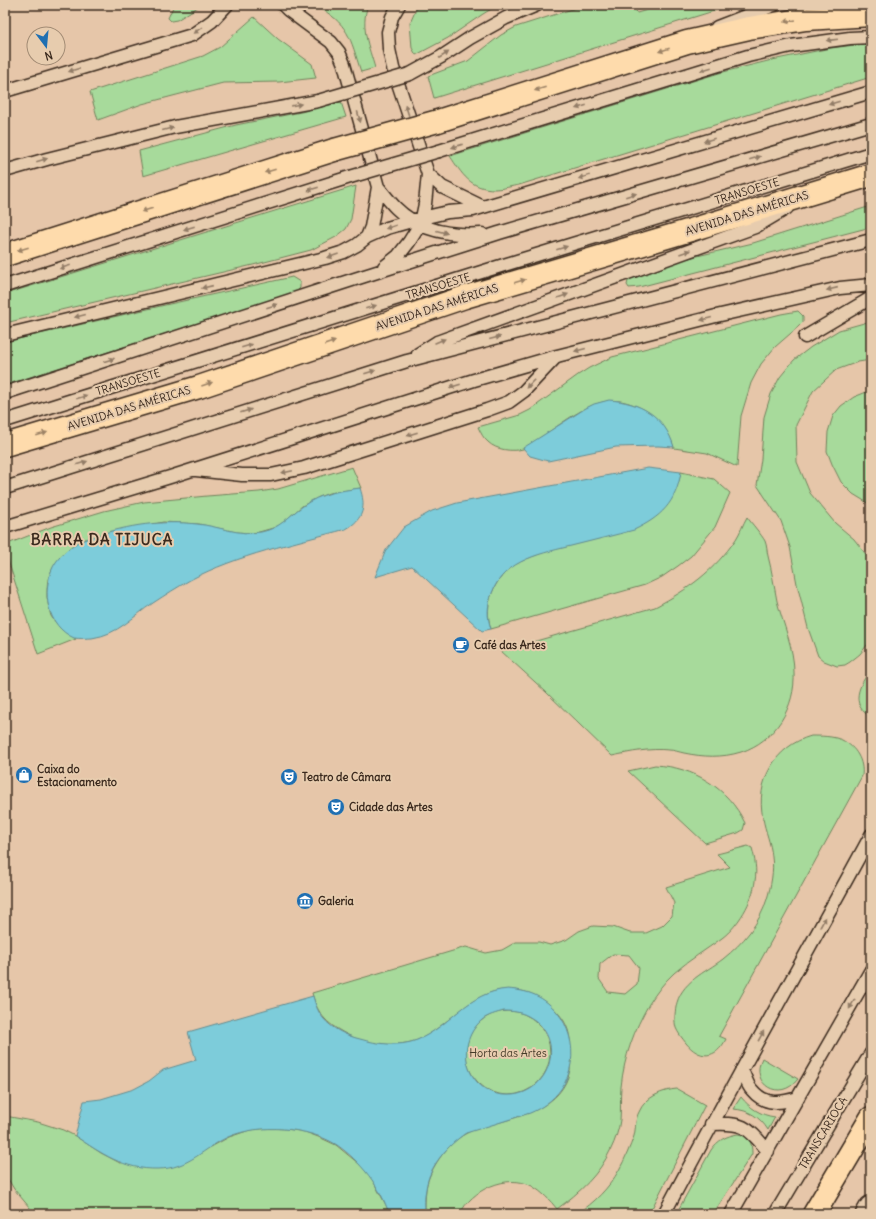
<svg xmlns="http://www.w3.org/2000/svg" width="876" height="1219" font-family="Delius,sans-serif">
  <rect width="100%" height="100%" fill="#e6c6a9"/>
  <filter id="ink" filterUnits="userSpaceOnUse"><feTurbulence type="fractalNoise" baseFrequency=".025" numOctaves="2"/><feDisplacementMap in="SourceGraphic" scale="8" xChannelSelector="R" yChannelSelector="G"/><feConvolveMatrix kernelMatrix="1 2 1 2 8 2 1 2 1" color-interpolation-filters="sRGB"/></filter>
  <g filter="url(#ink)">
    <path fill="#a7da9b" stroke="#71825c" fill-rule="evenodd" d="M174 5H201L177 20 171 21 168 18Z
      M315 5H368C360 27 369 47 375 68L361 72C350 37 349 24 315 5Z
      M418 5H498L483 14 448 38 416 55 412 48 410 23Z
      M585 5H634L637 13 664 5H733L434 98 428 76 468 61 501 35 516 27Z
      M254 17 278 39 312 64 316 78 279 82 223 83 142 104 98 120 90 92 203 56 220 47Z
      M871 43V77L519 185C512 186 503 189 495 189 470 189 462 174 450 156L719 73 772 60 831 48Z
      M341 102 346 117 143 176 139 151 236 125 301 112Z
      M356 186 351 219 346 229 336 237 311 250 253 265 5 323V294Z
      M871 206V227L639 287 629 288 627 285 628 281 636 275 680 260 753 243Z
      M292 277 300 282V288L296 292 5 385V342L165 305Z
      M798 311 803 316V322L798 327 775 347 761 364 751 383 741 416 737 467 707 453 674 448C669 431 660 419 645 410 634 404 621 399 608 401 585 404 560 425 541 437 536 441 529 447 523 449 512 452 496 450 488 442 483 438 481 433 478 427L520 415 530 410 578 375 589 368 612 357 781 314Z
      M871 321V360L858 362 836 370 813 391 796 425 797 462 810 493 835 523 854 539 871 561V640L860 654 850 662 845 665 837 666 824 661 818 656 808 628 797 584 790 547 781 521 757 485 761 459 764 417 771 394 780 377 794 360 811 347 839 330Z
      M869 391H871V505L853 494 841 482 832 464 827 451 828 432 833 416 841 406 854 397Z
      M352 467 361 488 329 493 319 497 302 506 280 525 273 528 259 532 251 533 236 532 199 524 163 522 82 540C68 548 53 563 48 579 47 585 47 591 47 597 48 603 49 610 51 616 57 626 66 632 76 639L38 654 5 551V545L51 527 104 511 144 502 207 496 259 492 278 489Z
      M681 472 714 479 730 493 715 527 691 556 678 566 662 577 645 585 491 629C483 604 494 578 516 564 523 560 531 557 539 554L679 481Z
      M747 517C752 524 761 534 765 541 767 546 767 552 768 556 772 571 774 586 777 601 783 624 794 648 794 672 796 707 775 741 741 752 722 758 703 757 684 753 679 752 674 750 669 750 650 748 631 752 612 756L546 692 501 651 655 607C689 589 714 571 736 539 740 533 743 524 747 517Z
      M871 670V717C849 705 859 684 871 670Z
      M811 736C821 736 833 736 842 740 856 747 864 761 862 776L719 1036 726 1039C716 1060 699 1059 686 1043 682 1038 678 1033 676 1028 674 1021 675 1013 676 1007 680 982 706 972 723 959 743 943 760 923 767 899 771 886 774 870 772 857 771 843 765 831 763 818 755 782 775 746 811 736Z
      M655 765C694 767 728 788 745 823L743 830 738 833 705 843 628 771Z
      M748 846 752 848C755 859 757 870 755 881 753 901 738 926 722 938 706 950 689 960 674 973 664 982 656 993 649 1004 634 1030 624 1057 621 1087 620 1098 621 1109 620 1120 619 1129 615 1141 611 1149 599 1175 580 1192 557 1209 550 1200 542 1192 532 1186 507 1173 471 1190 460 1214H425C425 1206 425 1198 426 1190 427 1180 432 1170 437 1162 444 1151 455 1139 467 1133 474 1129 482 1127 490 1125 521 1116 562 1108 570 1070 571 1067 570 1062 570 1058 571 1045 571 1033 564 1021 557 1009 541 997 529 993 492 981 470 1003 443 1024 435 1030 425 1038 415 1041 395 1047 369 1045 350 1036 328 1025 318 1016 312 993L466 947 486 953 502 950 516 942H539L550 945 566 940 579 931 593 926 613 927 630 933H646L662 926 672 916 674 903 666 887 730 867 717 854ZM613 954 629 955 639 968 637 984 625 994 608 992 599 979 600 964Z
      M466 1053a42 42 0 1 1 84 0a42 42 0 1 1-84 0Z
      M762 1058 798 1079C780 1103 749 1084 762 1058Z
      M677 1089 705 1105 649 1214H625L623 1213 622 1214H577C594 1203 609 1188 619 1170 625 1159 630 1147 634 1136 636 1128 635 1119 639 1112 645 1097 663 1090 677 1089Z
      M741 1097C750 1108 760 1115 775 1117L768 1130C760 1117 749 1110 733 1109Z
      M5 1116 38 1122 63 1130 75 1136 101 1153 120 1163 211 1147 229 1137 250 1130 269 1128 287 1129 305 1132 321 1138 336 1145 364 1168 372 1179 387 1207 389 1214H35L14 1189 5 1174Z
      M738 1134C750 1136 752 1142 752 1154L713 1214H676L711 1150C718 1140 726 1136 738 1134Z"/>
    <path fill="#7dccda" stroke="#638b8f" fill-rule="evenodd" d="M609 400C640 402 665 416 674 447L658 446 616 447 548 461 530 456 523 448 586 408 594 404Z
      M648 468 681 472C676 503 661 517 634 530 615 535 595 540 575 545 544 553 504 559 492 593 487 606 487 617 491 629L482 631 412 566 375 577 386 550 404 527 432 511 457 503Z
      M360 488C366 506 364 519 346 529 295 543 237 555 190 580 178 587 165 595 153 603 132 617 119 634 92 638 87 638 79 639 74 638 47 626 41 592 53 567 57 559 65 551 72 546 78 541 87 539 95 536 129 525 161 520 197 524 219 526 238 536 261 532 281 528 287 517 303 506 321 493 339 491 360 488Z
      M508 989C517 990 526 991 535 995 570 1011 583 1057 561 1089 553 1100 542 1108 530 1113L466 1133C448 1145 429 1166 426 1189 424 1197 425 1206 425 1214H389C381 1187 360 1161 337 1145 308 1127 260 1123 228 1137 204 1148 188 1169 158 1169 124 1170 101 1153 75 1136L84 1101 101 1099 134 1089 149 1081 163 1070 196 1060 188 1032 313 996C315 1004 318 1012 323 1018 332 1029 347 1036 360 1039 377 1044 399 1047 417 1040 451 1026 467 992 508 989ZM504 1011C512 1011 521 1012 528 1016 569 1037 550 1098 505 1095 495 1095 485 1090 478 1083 461 1065 463 1036 482 1020 488 1015 497 1013 504 1011Z"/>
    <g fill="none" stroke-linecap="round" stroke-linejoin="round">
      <g stroke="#3b2a1e" stroke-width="15">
        <path id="lane" d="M283 5 288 10 331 42 339 52 344 64 378 187 371 227 367 237
          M717 27 774 5
          M410 74 441 57 470 38 506 18 537 5
          M5 91 192 35 212 21 227 5
          M439 151 748 56 791 46 850 38 871 37
          M5 171 47 159 175 127 318 101
          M428 174 442 187 483 207
          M378 187C384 194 390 202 396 208 419 231 451 236 482 234
          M384 267 398 256 409 242 419 226 422 218 425 204 428 174 393 68 389 49 388 32 392 17 399 5
          M5 286 350 177
          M5 335 325 258 344 252 357 245 367 237 387 228 422 218 448 212 473 210 483 207 871 92
          M805 337 871 298
          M418 354 437 342 755 227 787 208
          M5 393 355 279 499 233 871 124
          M5 421 507 264 871 153
          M196 470 242 475H271L304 468 487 410 509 402 524 391 556 357
          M5 488 407 361 871 240
          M5 527 170 477 474 380 557 356 716 316 840 288 871 285
          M742 1070C745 1076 747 1085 752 1090 765 1106 781 1103 798 1098
          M711 1124C745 1122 747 1127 768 1151
          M664 1214C731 1087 802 962 871 835
          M731 1214 871 970
          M775 1214 871 1053"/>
      </g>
      <g stroke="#3b2a1e" stroke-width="25">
        <path id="secondary" d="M867 1214 871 1207"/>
      </g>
      <g stroke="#3b2a1e" stroke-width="25">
        <path id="highway" d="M438 121 687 42 749 28 806 19 871 15
          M5 255 334 150
          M5 445 199 387 465 297 694 229 871 175
          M814 1214 871 1118"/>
      </g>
      <use href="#lane" stroke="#e7ccae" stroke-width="12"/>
      <use href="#secondary" stroke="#e7ccae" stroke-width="22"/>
      <use href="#highway" stroke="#fedbac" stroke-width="22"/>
      <g stroke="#3b2a1e" stroke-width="15" stroke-linecap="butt">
        <path id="lane-bridge" d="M318 101 410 74
          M350 177 439 151"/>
      </g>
      <g stroke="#3b2a1e" stroke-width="25" stroke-linecap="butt">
        <path id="highway-bridge" d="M334 150 438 121"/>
      </g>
      <use href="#lane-bridge" stroke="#e7ccae" stroke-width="12"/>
      <use href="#highway-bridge" stroke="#fedbac" stroke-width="22"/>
    </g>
    <defs><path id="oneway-solid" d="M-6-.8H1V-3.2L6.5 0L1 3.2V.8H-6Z"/></defs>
    <g fill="#9c8265">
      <use href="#oneway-solid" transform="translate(790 21) rotate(170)"/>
      <use href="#oneway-solid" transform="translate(664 50) rotate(162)"/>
      <use href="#oneway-solid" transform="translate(540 89) rotate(162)"/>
      <use href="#oneway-solid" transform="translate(270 171) rotate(162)"/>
      <use href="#oneway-solid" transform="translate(147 210) rotate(162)"/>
      <use href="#oneway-solid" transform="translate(23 249) rotate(162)"/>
      <use href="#oneway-solid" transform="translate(520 281) rotate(-16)"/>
      <use href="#oneway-solid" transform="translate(330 343) rotate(-19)"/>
      <use href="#oneway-solid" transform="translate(207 384) rotate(-19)"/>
      <use href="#oneway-solid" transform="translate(42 434) rotate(-17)"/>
    </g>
    <g fill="#917b66">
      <use href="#oneway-solid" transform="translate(198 30) rotate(146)"/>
      <use href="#oneway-solid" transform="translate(832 40) rotate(173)"/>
      <use href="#oneway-solid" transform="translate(444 55) rotate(-33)"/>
      <use href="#oneway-solid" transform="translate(706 69) rotate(163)"/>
      <use href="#oneway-solid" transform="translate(74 70) rotate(163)"/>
      <use href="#oneway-solid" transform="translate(834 103) rotate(163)"/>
      <use href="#oneway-solid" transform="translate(296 105) rotate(-10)"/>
      <use href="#oneway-solid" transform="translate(581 107) rotate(163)"/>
      <use href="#oneway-solid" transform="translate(407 110) rotate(-108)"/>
      <use href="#oneway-solid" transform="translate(359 117) rotate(74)"/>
      <use href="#oneway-solid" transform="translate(168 129) rotate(-14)"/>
      <use href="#oneway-solid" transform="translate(709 140) rotate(163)"/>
      <use href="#oneway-solid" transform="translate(457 146) rotate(163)"/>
      <use href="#oneway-solid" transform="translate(755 158) rotate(-16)"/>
      <use href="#oneway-solid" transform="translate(42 160) rotate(-16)"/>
      <use href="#oneway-solid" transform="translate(584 177) rotate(163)"/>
      <use href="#oneway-solid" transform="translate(313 189) rotate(163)"/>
      <use href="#oneway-solid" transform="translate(631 195) rotate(-16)"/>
      <use href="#oneway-solid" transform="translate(391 227) rotate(161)"/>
      <use href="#oneway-solid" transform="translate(189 228) rotate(163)"/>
      <use href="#oneway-solid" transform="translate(442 232) rotate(15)"/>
      <use href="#oneway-solid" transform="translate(562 248) rotate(-17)"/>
      <use href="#oneway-solid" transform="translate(685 252) rotate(-20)"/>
      <use href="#oneway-solid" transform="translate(333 256) rotate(161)"/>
      <use href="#oneway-solid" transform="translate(65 267) rotate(163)"/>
      <use href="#oneway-solid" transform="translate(207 287) rotate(167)"/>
      <use href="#oneway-solid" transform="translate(832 289) rotate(167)"/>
      <use href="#oneway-solid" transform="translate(563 296) rotate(-20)"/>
      <use href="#oneway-solid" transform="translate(272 306) rotate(-18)"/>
      <use href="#oneway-solid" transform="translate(371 307) rotate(-17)"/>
      <use href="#oneway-solid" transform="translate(80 316) rotate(166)"/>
      <use href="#oneway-solid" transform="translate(706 319) rotate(166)"/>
      <use href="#oneway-solid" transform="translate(495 338) rotate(-15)"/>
      <use href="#oneway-solid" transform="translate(440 341) rotate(-23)"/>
      <use href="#oneway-solid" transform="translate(247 346) rotate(-17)"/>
      <use href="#oneway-solid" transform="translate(580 350) rotate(166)"/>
      <use href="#oneway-solid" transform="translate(109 360) rotate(-18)"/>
      <use href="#oneway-solid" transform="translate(370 372) rotate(-18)"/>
      <use href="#oneway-solid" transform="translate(530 384) rotate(134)"/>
      <use href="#oneway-solid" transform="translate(455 386) rotate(162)"/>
      <use href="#oneway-solid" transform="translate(82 397) rotate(-17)"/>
      <use href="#oneway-solid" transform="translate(246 411) rotate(-18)"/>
      <use href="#oneway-solid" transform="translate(412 434) rotate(162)"/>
      <use href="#oneway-solid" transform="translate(82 463) rotate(-18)"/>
      <use href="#oneway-solid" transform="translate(287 472) rotate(168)"/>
      <use href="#oneway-solid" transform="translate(823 922) rotate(-61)"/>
      <use href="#oneway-solid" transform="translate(852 1004) rotate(120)"/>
      <use href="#oneway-solid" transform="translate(761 1036) rotate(-61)"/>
    </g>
  </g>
  <defs>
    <g id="cafe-disc" transform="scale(0.9)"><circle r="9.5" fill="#1f6fb2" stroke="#e7ccae"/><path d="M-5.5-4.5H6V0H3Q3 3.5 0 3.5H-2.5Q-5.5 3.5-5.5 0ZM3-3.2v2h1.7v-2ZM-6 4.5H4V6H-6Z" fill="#fff"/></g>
    <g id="shop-disc" transform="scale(0.9)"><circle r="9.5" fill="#1f6fb2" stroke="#e7ccae"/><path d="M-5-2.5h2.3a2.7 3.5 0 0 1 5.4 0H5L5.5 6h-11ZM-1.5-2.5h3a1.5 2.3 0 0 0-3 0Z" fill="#fff"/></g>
    <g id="theatre-disc" transform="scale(0.9)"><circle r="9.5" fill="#1f6fb2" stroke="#e7ccae"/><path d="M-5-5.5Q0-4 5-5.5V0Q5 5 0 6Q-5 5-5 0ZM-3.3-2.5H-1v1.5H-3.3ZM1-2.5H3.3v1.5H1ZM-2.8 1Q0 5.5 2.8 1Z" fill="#fff"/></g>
    <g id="museum-disc" transform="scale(0.9)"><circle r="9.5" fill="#1f6fb2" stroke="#e7ccae"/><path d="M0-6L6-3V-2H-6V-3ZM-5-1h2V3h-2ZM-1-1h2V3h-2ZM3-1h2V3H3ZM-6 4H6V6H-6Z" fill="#fff"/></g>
  </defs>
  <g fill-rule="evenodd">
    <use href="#cafe-disc" x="461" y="645"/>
    <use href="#shop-disc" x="24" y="775"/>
    <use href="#theatre-disc" x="289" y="777"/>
    <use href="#theatre-disc" x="336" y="807"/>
    <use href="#museum-disc" x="305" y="901"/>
  </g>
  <g text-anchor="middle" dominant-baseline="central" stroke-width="4" stroke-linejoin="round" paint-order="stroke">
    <g font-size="11" fill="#3b2a1e" stroke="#e7ccae">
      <text transform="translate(747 191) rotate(-17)">TRANSOESTE</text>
      <text transform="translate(747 213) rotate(-17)">AVENIDA DAS AMÉRICAS</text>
      <text transform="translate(438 286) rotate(-17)">TRANSOESTE</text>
      <text transform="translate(437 307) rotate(-18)">AVENIDA DAS AMÉRICAS</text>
      <text transform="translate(128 382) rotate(-17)">TRANSOESTE</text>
      <text transform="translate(129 408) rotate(-17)">AVENIDA DAS AMÉRICAS</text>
      <text transform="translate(823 1133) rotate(-59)">TRANSCARIOCA</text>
    </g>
    <g font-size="11" font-weight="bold" fill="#3b2a1e" stroke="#e7ccae" text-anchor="start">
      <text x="474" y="645">Café das Artes</text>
      <text x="37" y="769">Caixa do<tspan x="37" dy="13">Estacionamento</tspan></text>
      <text x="302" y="777">Teatro de Câmara</text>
      <text x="349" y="807">Cidade das Artes</text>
      <text x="318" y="901">Galeria</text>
    </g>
    <g font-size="11" fill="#463c2a" stroke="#e7ccae">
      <text x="508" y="1053">Horta das Artes</text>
    </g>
    <g font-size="15" font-weight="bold" letter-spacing="1" fill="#3b2a1e" stroke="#e7ccae">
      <text x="102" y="539">BARRA DA TIJUCA</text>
    </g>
  </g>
  <rect width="876" height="1219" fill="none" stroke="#e7ccae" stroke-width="20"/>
  <rect x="10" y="10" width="856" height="1199" fill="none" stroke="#3b2a1e" stroke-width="1.5" filter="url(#ink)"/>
  <g transform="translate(46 46) rotate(164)"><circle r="19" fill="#e7ccae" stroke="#a28b74"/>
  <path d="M0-3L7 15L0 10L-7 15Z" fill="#1f6fb2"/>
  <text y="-6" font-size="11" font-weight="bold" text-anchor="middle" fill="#3b2a1e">N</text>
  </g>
</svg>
